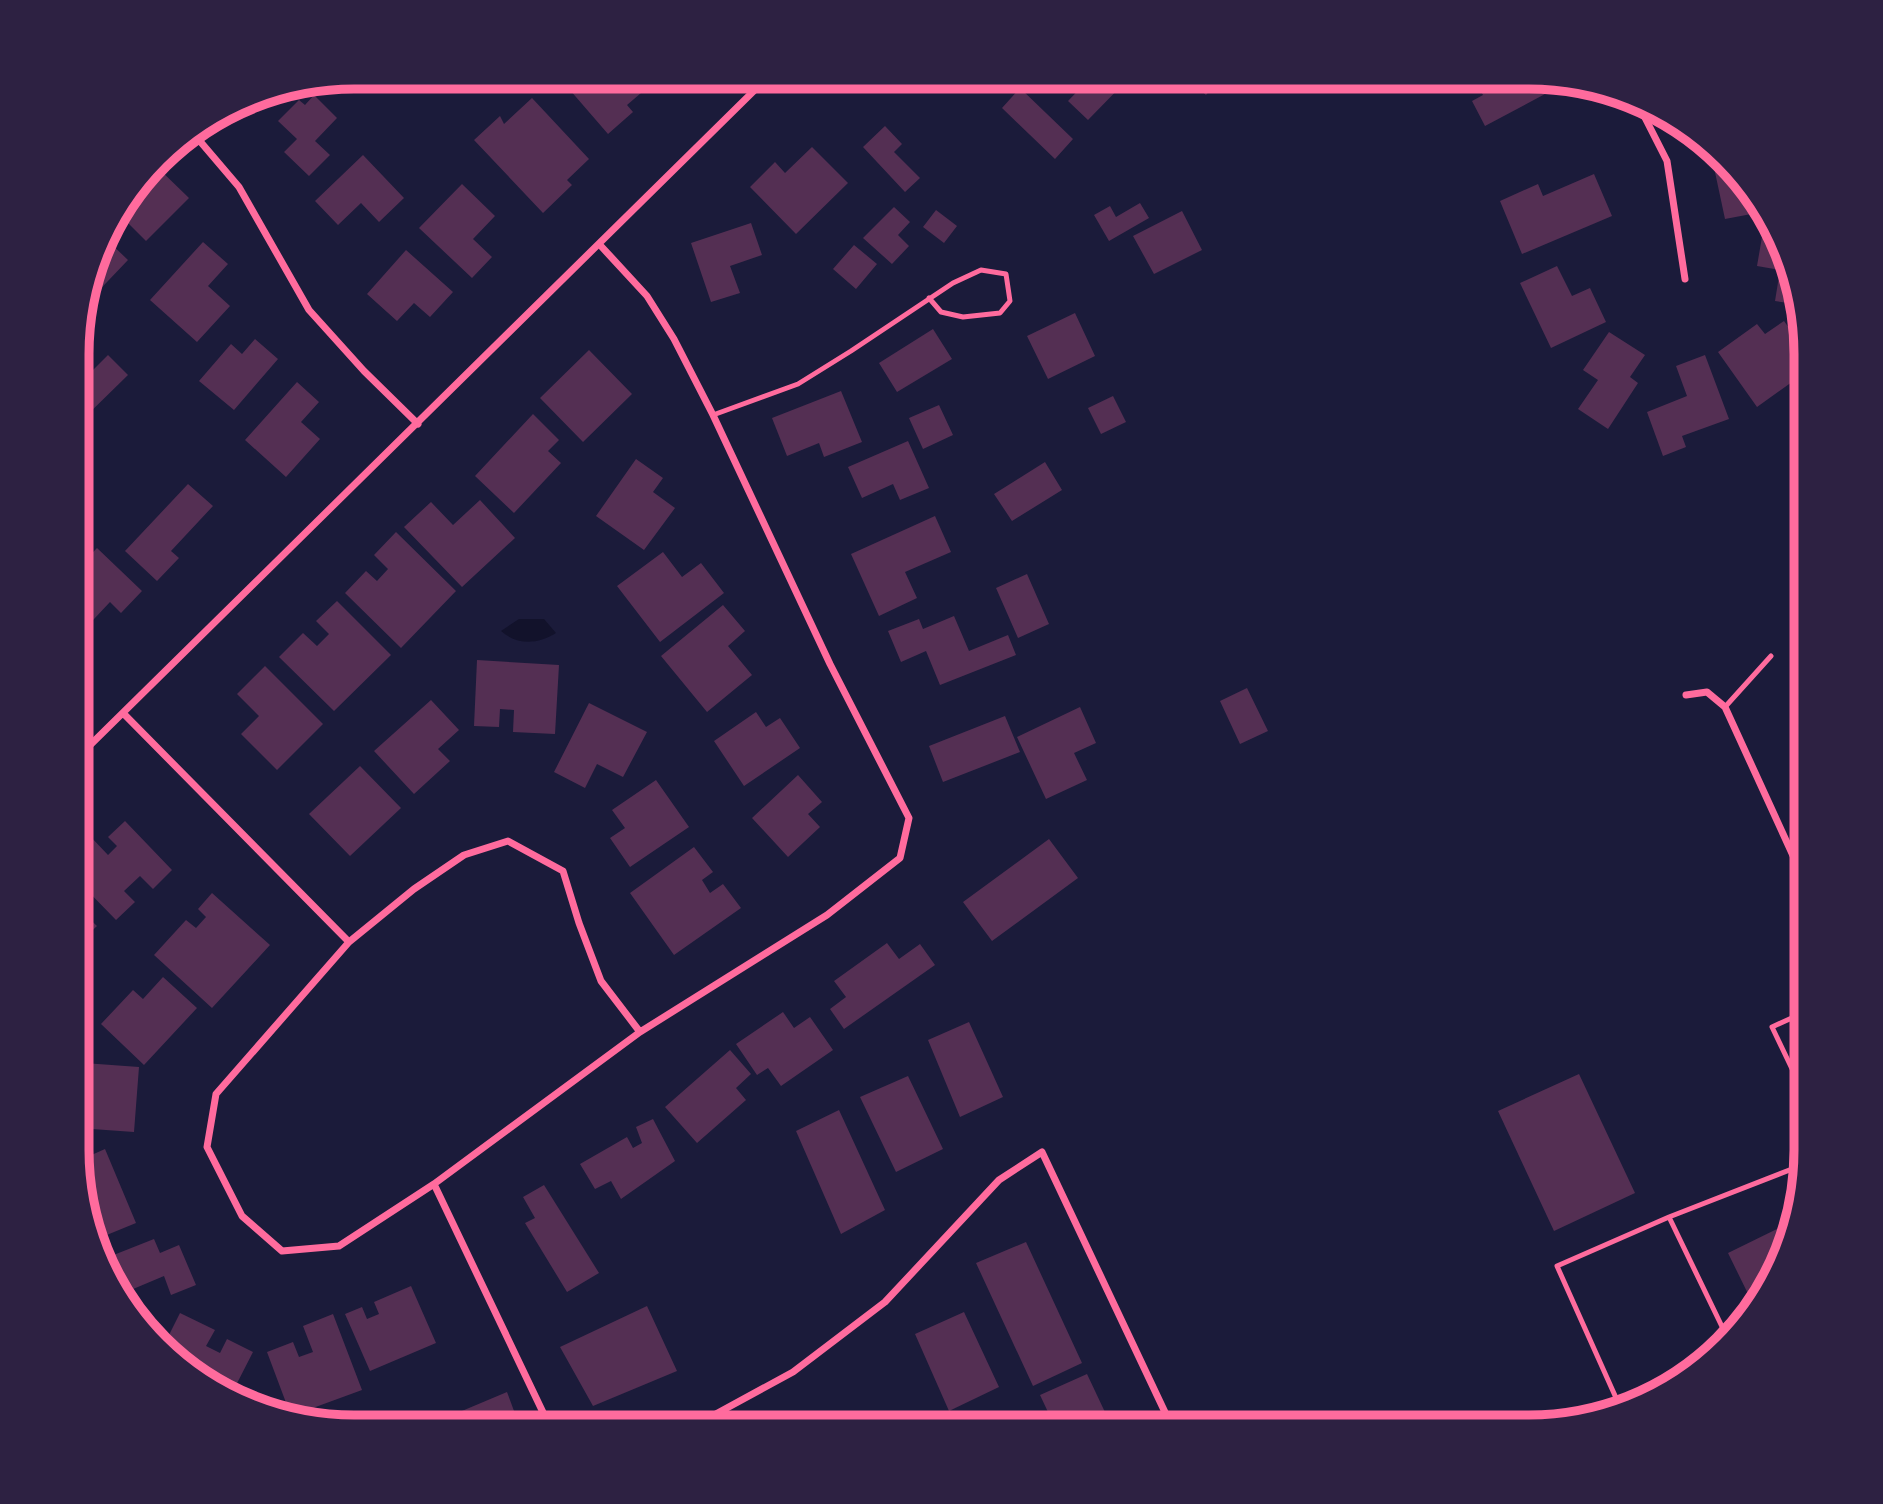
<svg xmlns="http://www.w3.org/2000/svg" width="1883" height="1504" font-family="'Archivo Narrow',sans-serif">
  <rect width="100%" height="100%" fill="#1b1b3a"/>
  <path fill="#12122b" d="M519 619H544L556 633C538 644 518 646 501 631Z"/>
  <path fill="#542f53" d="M568 77H627L641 93 627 105 633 112 608 134 563 82Z
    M1091 77H1130L1088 120 1068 101Z
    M1185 77H1221L1206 95Z
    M1474 78H1546L1556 80 1560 86 1485 126 1472 101 1483 95Z
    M290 88 272 106 261 94 265 92Z
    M1020 88 1073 139 1055 159 1002 108Z
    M314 95 337 118 315 141 330 155 309 176 284 152 297 139 278 121 299 100 305 105Z
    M532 98 589 159 567 180 572 185 543 213 474 140 500 116 504 124Z
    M885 126 902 144 894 152 920 178 905 192 863 147Z
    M1709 144 1712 146 1762 212 1725 219Z
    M812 147 848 183 796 234 750 187 775 162 785 173Z
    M363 155 404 198 379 222 361 203 338 225 315 201Z
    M155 165 189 198 146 241 117 212Z
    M1594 174 1612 216 1522 254 1500 201 1538 184 1543 196Z
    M462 184 495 216 473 239 492 257 472 278 419 228Z
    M1140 203 1149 218 1109 241 1094 215 1110 206 1116 217Z
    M894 207 910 222 898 235 909 246 892 264 863 238Z
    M936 210 957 226 944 243 923 227Z
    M1182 211 1202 250 1154 274 1133 236Z
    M751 223 762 255 730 266 740 293 711 302 691 243Z
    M1762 237 1779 240 1794 304 1775 301 1780 270 1757 266Z
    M106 239 128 260 87 303 85 301Z
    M203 242 228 264 208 286 230 306 197 342 150 300Z
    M854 245 877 264 856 289 833 269Z
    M406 250 453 292 430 317 414 303 397 321 367 294Z
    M1557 266 1572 296 1590 288 1606 322 1551 348 1520 283Z
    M1075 313 1095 356 1048 379 1027 336Z
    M1784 321 1805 350 1806 372 1757 407 1718 352 1757 324 1765 334Z
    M933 329 952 359 897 392 879 363Z
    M1609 332 1645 355 1630 377 1638 383 1608 429 1578 409 1598 380 1583 370Z
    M255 339 278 359 234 410 199 381 231 344 242 354Z
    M589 350 632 394 583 442 540 398Z
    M108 355 128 375 79 423V384Z
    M1705 355 1729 419 1682 436 1686 447 1663 456 1647 412 1687 396 1676 366Z
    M297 382 319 402 301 422 320 439 286 477 245 440Z
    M841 391 862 442 824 457 819 443 787 456 772 418Z
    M1113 396 1126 422 1101 434 1088 408Z
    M939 405 953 435 923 449 909 418Z
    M533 414 559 440 548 451 561 463 514 513 475 476Z
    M908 441 929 488 900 500 893 484 862 498 848 467Z
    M636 459 663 478 653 492 675 508 644 550 596 516Z
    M1045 462 1062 490 1012 521 994 494Z
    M188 484 213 506 171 551 179 558 157 581 125 551Z
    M480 500 515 538 462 587 404 527 431 502 453 525Z
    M935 516 951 552 905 572 917 598 879 616 851 554Z
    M396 532 456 591 401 648 345 593 366 571 377 581 388 569 374 555Z
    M97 548 142 591 121 613 110 602 79 635V567Z
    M663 552 682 577 701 563 724 593 660 642 617 586Z
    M1027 574 1049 624 1018 638 996 588Z
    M337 601 391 655 334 711 279 657 303 633 317 646 329 634 316 621Z
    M723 605 745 631 728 646 752 675 707 712 661 656Z
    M954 616 969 651 1008 635 1016 655 940 685 926 651 901 662 888 631 919 619 923 629Z
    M477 660 559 665 555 734 513 732 514 710 500 709 499 727 474 726Z
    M265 666 323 724 277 770 241 734 259 716 237 694Z
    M1247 688 1268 731 1240 744 1220 701Z
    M431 700 459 730 438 749 450 761 414 794 374 751Z
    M589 703 647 732 623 777 597 764 585 788 554 772Z
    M1080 707 1096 743 1074 753 1087 780 1046 799 1017 737Z
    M756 712 766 727 780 718 800 748 744 786 714 741Z
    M1005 716 1020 752 943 782 929 746Z
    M360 766 401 808 350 856 309 814Z
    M798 775 822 802 808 814 820 827 788 857 752 818Z
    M656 780 689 827 630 867 610 838 625 828 612 810Z
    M125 821 172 870 153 889 140 876 124 891 135 902 116 920 78 881V845L89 835 108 855 117 846 108 837Z
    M1049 839 1078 878 992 941 963 902Z
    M694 847 713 872 702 880 710 893 723 884 741 908 674 955 630 893Z
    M212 893 270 945 212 1008 154 955 186 920 196 928 206 917 198 909Z
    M78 908 97 926 78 944Z
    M887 943 899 959 920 944 935 965 844 1029 830 1009 846 997 834 981Z
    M163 977 197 1008 144 1065 101 1024 133 990 143 999Z
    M783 1012 794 1028 810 1017 833 1050 781 1086 768 1068 757 1075 736 1044Z
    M969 1022 1003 1097 960 1117 928 1040Z
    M730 1050 751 1074 736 1088 746 1100 697 1143 665 1107Z
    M84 1063 139 1067 134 1132 78 1128V1079H82Z
    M1579 1074 1635 1193 1554 1231 1498 1111Z
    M908 1076 943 1149 896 1172 860 1097Z
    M839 1110 885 1210 841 1234 796 1131Z
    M653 1119 675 1161 621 1199 611 1181 595 1189 580 1164 627 1137 633 1148 642 1143 636 1127Z
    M105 1149 136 1223 97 1239 78 1161Z
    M544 1185 599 1273 567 1292 525 1223 535 1218 523 1197Z
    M1793 1221 1785 1256 1754 1306 1728 1253Z
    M154 1239 160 1253 179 1245 196 1285 171 1295 164 1276 126 1292 111 1256Z
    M1026 1242 1082 1363 1033 1386 976 1263Z
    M411 1286 436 1343 370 1371 345 1314 362 1307 367 1319 379 1314 374 1302Z
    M647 1306 677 1371 593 1406 560 1347Z
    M964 1312 999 1387 949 1411 915 1334Z
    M180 1313 215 1330 206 1346 220 1353 227 1339 253 1352 231 1395 171 1358 163 1347Z
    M333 1314 362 1390 291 1416 267 1352 293 1342 299 1357 313 1352 303 1326Z
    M1087 1374 1112 1427H1055L1040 1395Z
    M507 1392 520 1427 457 1426 450 1416Z
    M1011 1411 1019 1427H977Z
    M943 1418 946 1427H925Z"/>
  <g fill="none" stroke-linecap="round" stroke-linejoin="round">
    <path stroke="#ff6b9d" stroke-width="5" d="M713 415 798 384 851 351 953 283 981 270 1006 274 1010 301 1000 313 963 317 941 312 929 298
      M1725 707 1771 656
      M1805 1096 1772 1027 1805 1012
      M1728 1339 1669 1217 1805 1164
      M1621 1409 1557 1266 1669 1217"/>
    <path stroke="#ff6b9d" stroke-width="7" d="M1635 98 1667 161 1685 279
      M193 133 239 187 309 310 364 371 418 424
      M600 245 647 296 674 339 713 415 830 664 909 818 900 858 827 915 640 1032 434 1184 339 1246 282 1251 242 1216 207 1147 216 1094 349 942 414 889 464 855 508 841 563 871 579 923 601 981 640 1032
      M1686 695 1707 692 1725 707 1806 884
      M123 713 349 942
      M78 757 768 77
      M434 1184 550 1427
      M692 1427 793 1372 885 1302 999 1180 1042 1152 1172 1427"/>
  </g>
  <path d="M0 0H1883V1504H0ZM354 89H1529A265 265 0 0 1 1794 354V1150A265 265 0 0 1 1529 1415H354A265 265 0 0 1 89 1150V354A265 265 0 0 1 354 89Z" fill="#2d2142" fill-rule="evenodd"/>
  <path fill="none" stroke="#ff6b9d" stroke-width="9" d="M354 89H1529A265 265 0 0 1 1794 354V1150A265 265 0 0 1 1529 1415H354A265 265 0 0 1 89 1150V354A265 265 0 0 1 354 89Z"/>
</svg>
